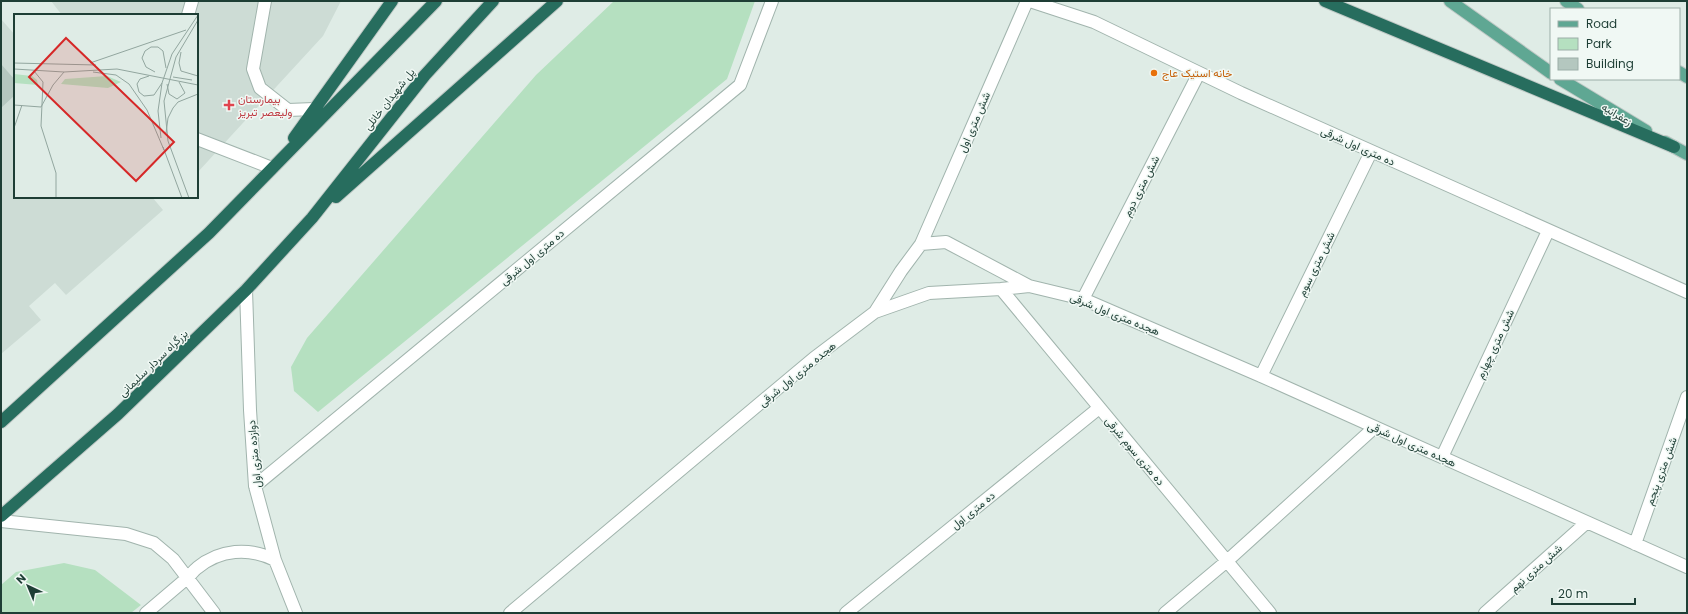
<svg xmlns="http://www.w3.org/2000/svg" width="1688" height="614" font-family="Poppins,Vazirmatn,sans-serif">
  <rect width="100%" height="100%" fill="#dfece6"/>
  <path fill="#cddcd5" d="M51 1H341L323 36 197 173V15H62Z
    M1 19 15 35V197H152L163 210 66 295 55 283 29 306 41 320 1 354Z"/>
  <path fill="#b5e0c0" d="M614 1H755L727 79 318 412 294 391 291 367 307 338 536 75Z
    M64 563 95 570 141 605 131 613H1V585L16 572Z"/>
  <path fill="#b4c7bf" d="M1 64 15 80V95L1 108Z"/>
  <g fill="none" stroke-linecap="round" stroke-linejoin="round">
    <g stroke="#a1b4ad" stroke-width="14">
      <path id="minor" d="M265 1 253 69 260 88 288 110 314 109
        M1030 1 1094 22 1241 93 1687 292
        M188 15 192 1
        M197 139 272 168
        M921 244 1027 1
        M1001 289 1270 613
        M246 290 250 410 255 486 275 560 296 613
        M1083 299 1199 73
        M875 312 901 271 921 244 946 242 1029 286
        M1261 376 1371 152
        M1442 457 1548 231
        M255 486 740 85 772 1
        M1 521 126 534 154 543 173 559 214 613
        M1635 544 1687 397
        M146 613C159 602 173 590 186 579 190 576 193 571 197 568 220 549 249 547 275 560
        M510 613 814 358 875 312 929 293 1001 289 1029 286 1083 299 1261 376 1687 567
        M846 613 1099 408
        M1165 613 1227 561 1375 427
        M1485 613 1586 523"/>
    </g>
    <g stroke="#c0c9c6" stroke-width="14">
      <path id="major" d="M1450 1 1551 73
        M1566 1 1578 9
        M1679 72 1687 77
        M1560 79 1646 131
        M1665 142 1687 154"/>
    </g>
    <g stroke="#c0c9c6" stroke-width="14">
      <path id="highway" d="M1325 1 1674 147
        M294 138 392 1
        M336 197 557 1
        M1 422 209 233 436 1
        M1 516 118 414 246 290 312 218 425 75 493 1"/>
    </g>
    <use href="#minor" stroke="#fff" stroke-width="12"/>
    <use href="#major" stroke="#5fa793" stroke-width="12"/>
    <use href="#highway" stroke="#276d5e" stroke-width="12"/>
  </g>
  <circle fill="#e8710a" stroke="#f0f8f4" stroke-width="1.5" cx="1154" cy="73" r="4"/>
  <path fill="#e0444e" stroke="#f0f8f4" stroke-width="1.5" d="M227 99h4v4h4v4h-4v4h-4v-4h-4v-4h4z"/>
  <g text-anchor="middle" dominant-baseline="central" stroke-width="3" stroke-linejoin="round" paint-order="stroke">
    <g font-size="11" fill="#c56008" stroke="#f0f8f4" text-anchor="start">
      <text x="1162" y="73">خانه استیک عاج</text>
    </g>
    <g font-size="11" fill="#be3a42" stroke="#f0f8f4" text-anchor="start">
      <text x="238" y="99">بیمارستان<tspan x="238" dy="13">ولیعصر تبریز</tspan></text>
    </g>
    <g font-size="11" fill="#1e3e35" stroke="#f0f8f4">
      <text transform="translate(389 99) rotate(-52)">پل شهیدان خانلی</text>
      <text transform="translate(1617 114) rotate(31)">زعفرانیه</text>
      <text transform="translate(974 122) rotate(-67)">شش متری اول</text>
      <text transform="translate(1358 146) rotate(24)">ده متری اول شرقی</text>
      <text transform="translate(1141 186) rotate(-63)">شش متری دوم</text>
      <text transform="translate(532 257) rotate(-40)">ده متری اول شرقی</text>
      <text transform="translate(1316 264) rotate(-64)">شش متری سوم</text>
      <text transform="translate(1115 314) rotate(22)">هجده متری اول شرقی</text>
      <text transform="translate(1495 344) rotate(-65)">شش متری چهارم</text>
      <text transform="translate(153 363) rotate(-44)">بزرگراه سردار سلیمانی</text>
      <text transform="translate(797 374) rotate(-39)">هجده متری اول شرقی</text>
      <text transform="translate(1412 444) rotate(24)">هجده متری اول شرقی</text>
      <text transform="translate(1135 451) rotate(50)">ده متری سوم شرقی</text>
      <text transform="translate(254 454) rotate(-95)">دوازده متری اول</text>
      <text transform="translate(1661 471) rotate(-70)">شش متری پنجم</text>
      <text transform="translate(973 510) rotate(-39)">ده متری اول</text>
      <text transform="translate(1536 568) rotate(-42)">شش متری نهم</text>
    </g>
  </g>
  <g transform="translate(14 14)">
    <rect width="184" height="184" fill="#dfece6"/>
    <path d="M0 60 18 62 23 66 24 71 0 69ZM93 62 107 68 94 74 47 70 51 65Z" fill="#b5e0c0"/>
    <path fill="none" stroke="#92a69f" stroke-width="1" d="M167 38 165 49 167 57 184 62M0 49 82 51M76 49 172 16M0 55 50 58 103 55 184 71M20 57 29 68 27 112 42 159V184M79 58 102 61 115 70 133 96 150 136M141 58 132 53 128 44 131 37 137 33H144L149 37 152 54M135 62 126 65 123 70 125 78 130 82 140 81 148 69M159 63 178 66M153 70 155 80 163 85 171 79 165 68M0 91 27 93M27 93 39 71 50 58M0 114 8 91M152 119 154 104 159 94 164 88 184 80M147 124 144 97 148 69 158 40 184 1M149 133 168 184M175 184 154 127 150 87 162 43 184 6"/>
    <path fill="#d62828" fill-opacity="0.15" stroke="#d62828" stroke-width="2" d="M52 24 160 128 122 167 15 63Z"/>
    <rect width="184" height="184" fill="none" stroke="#1e3e35" stroke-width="2"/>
  </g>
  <rect width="1688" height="614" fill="none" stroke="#1e3e35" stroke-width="4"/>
  <rect x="1550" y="8" width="130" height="72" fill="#f0f8f4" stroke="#9caea8"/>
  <rect x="1558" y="21" width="20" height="6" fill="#5fa793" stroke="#9caea8"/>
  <text x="1586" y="28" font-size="12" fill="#1e3e35">Road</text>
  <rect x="1558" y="38" width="20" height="12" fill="#b5e0c0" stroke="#9caea8"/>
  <text x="1586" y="48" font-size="12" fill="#1e3e35">Park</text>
  <rect x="1558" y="58" width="20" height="12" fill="#b4c7bf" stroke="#9caea8"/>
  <text x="1586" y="68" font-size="12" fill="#1e3e35">Building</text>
  <g transform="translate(28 586) rotate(316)" stroke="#f0f8f4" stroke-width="3" paint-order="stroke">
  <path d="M0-3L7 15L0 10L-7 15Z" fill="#1e3e35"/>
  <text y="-6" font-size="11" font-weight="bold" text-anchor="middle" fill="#1e3e35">N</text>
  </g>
  <path d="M1552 598v6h83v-6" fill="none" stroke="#1e3e35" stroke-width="2"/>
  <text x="1558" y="598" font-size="12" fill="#1e3e35" stroke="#f0f8f4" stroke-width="3" paint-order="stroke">20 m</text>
</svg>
